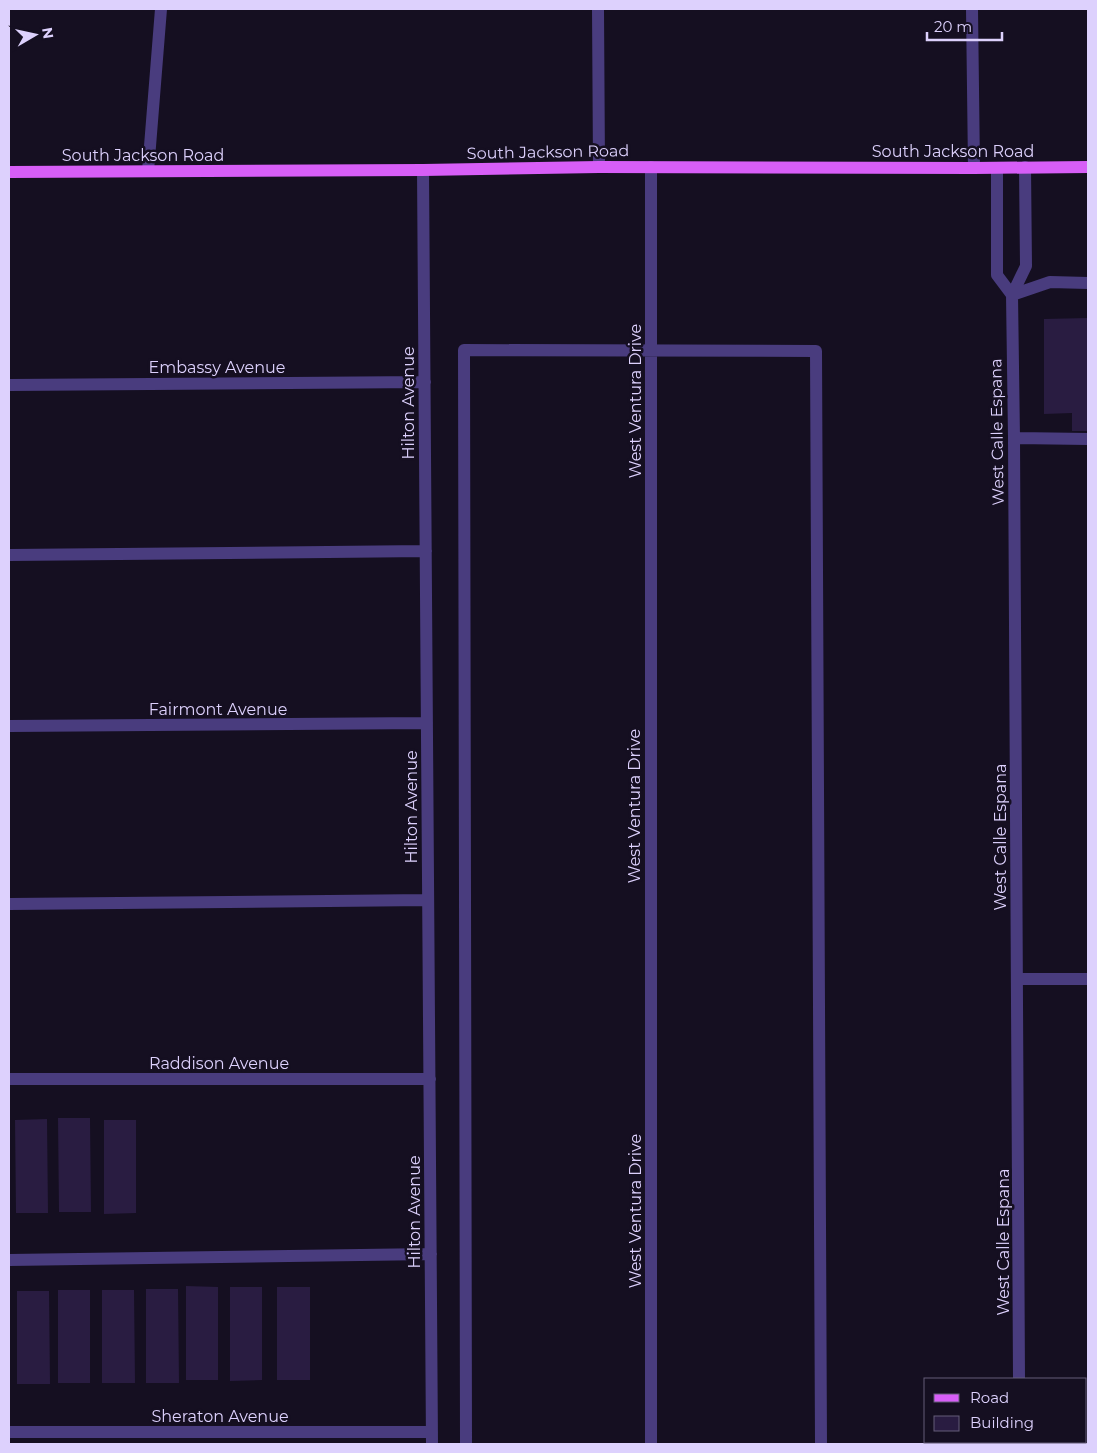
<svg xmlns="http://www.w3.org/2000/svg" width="1097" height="1453" font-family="Montserrat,sans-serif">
  <rect width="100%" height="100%" fill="#150f21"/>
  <path fill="#291c41" d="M1088 318V431H1072V413L1044 414V319Z
    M58 1118H90L91 1212H59Z
    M47 1119 48 1213H16L15 1120Z
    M104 1120H136V1213L104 1214Z
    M186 1286 218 1287V1380H186Z
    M230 1287H262V1380L230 1381Z
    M277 1287H310V1380H277Z
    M146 1289H178L179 1383H146Z
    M58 1290H90V1383H58Z
    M102 1290H134L135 1383H102Z
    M17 1291H49L50 1384H17Z"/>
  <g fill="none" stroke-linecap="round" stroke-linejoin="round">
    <path stroke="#493c7e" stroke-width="12" d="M598 9 599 167
      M972 9 974 168
      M651 167V1444
      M997 168V275L1012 295
      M423 170 432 1444
      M148 171 161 9
      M1012 295 1050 282 1088 283
      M9 385 425 382
      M1014 438 1088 439
      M9 555 426 551
      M9 726 427 723
      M9 904 428 900
      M1018 979H1088
      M9 1079H430
      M9 1260 431 1254
      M1019 1379 1014 438 1012 295 1026 266 1025 167
      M9 1432H432
      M1020 1442V1444
      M466 1444 464 350 816 351 821 1444"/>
    <path stroke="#d75ef7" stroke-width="12" d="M9 172 423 170 599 167 974 168 1088 167"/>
  </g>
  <g text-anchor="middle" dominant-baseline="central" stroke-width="5" stroke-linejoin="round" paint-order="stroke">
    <g font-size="16" fill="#ddd1fd" stroke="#150f21">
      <text x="953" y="151">South Jackson Road</text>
      <text transform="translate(548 152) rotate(-1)">South Jackson Road</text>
      <text x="143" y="155">South Jackson Road</text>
      <text x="217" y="367">Embassy Avenue</text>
      <text transform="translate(635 401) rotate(-90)">West Ventura Drive</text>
      <text transform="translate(408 403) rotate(-90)">Hilton Avenue</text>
      <text transform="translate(997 432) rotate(-91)">West Calle Espana</text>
      <text x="218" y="709">Fairmont Avenue</text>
      <text transform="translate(634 806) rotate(-90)">West Ventura Drive</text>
      <text transform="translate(411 807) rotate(-90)">Hilton Avenue</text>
      <text transform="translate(1000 837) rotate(-90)">West Calle Espana</text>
      <text x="219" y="1063">Raddison Avenue</text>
      <text transform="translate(635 1211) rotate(-90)">West Ventura Drive</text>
      <text transform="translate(414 1212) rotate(-90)">Hilton Avenue</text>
      <text transform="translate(1003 1242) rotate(-90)">West Calle Espana</text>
      <text x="220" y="1416">Sheraton Avenue</text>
    </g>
  </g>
  <rect width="1097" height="1453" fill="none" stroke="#ddd1fd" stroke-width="20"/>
  <rect x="924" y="1378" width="162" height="65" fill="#150f21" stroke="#655d79"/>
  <rect x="934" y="1394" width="25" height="8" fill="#d75ef7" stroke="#655d79"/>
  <text x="970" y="1403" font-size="15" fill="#ddd1fd">Road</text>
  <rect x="934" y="1416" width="25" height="15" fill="#291c41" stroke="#655d79"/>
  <text x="970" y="1428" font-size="15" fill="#ddd1fd">Building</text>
  <g transform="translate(35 35) rotate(81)" stroke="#150f21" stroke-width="4" paint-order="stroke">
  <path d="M0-4L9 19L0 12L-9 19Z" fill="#ddd1fd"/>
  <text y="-8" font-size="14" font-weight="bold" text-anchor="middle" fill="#ddd1fd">N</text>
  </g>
  <path d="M927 32v8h75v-8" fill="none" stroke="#ddd1fd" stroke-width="2.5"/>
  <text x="934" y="32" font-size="15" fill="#ddd1fd" stroke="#150f21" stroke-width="4" paint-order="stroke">20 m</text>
</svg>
